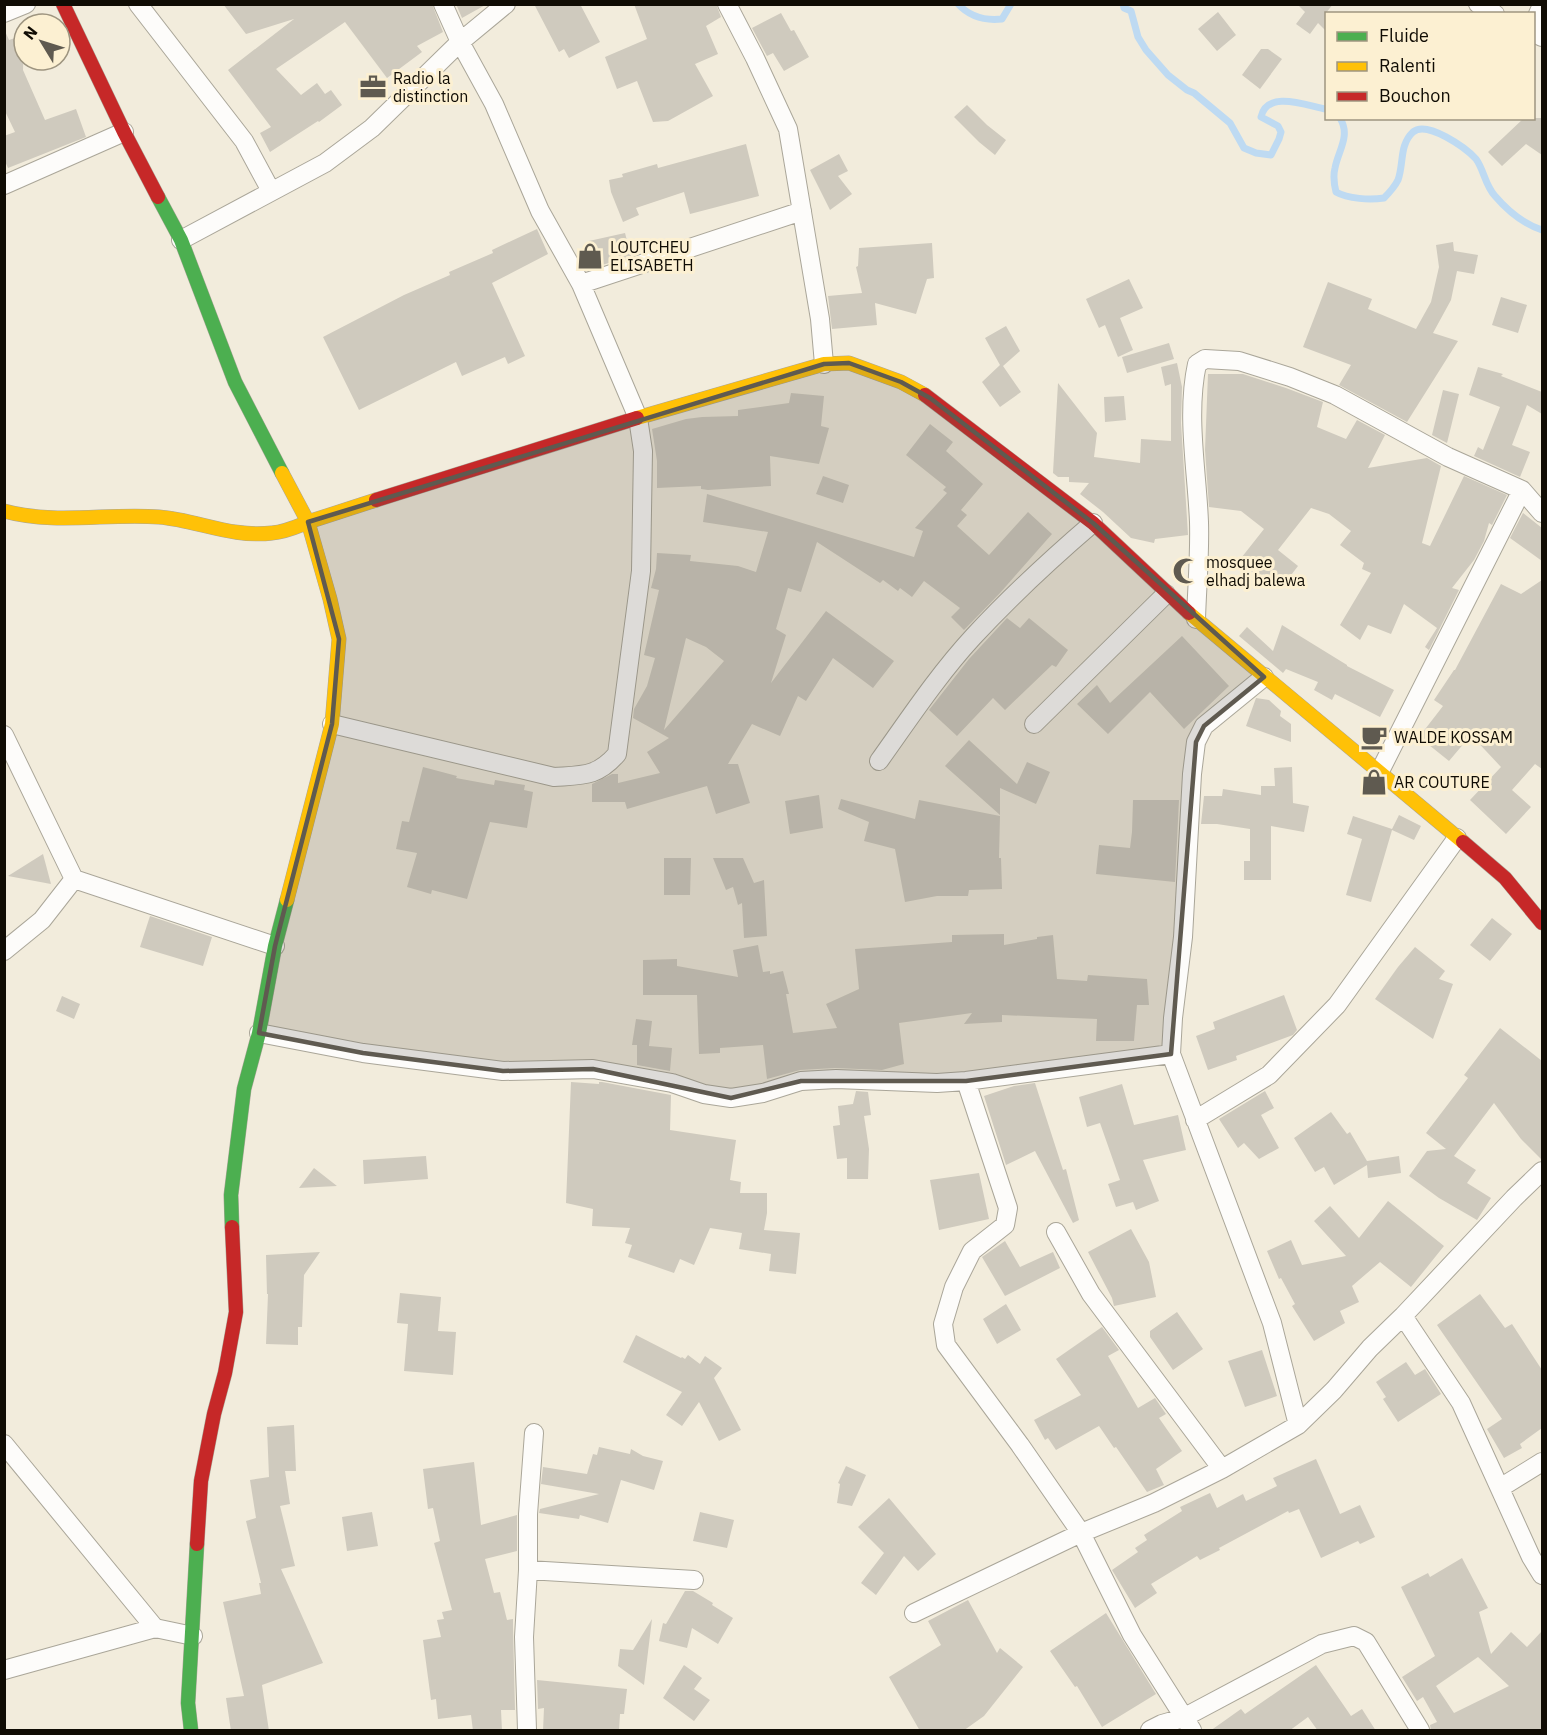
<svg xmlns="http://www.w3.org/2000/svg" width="1547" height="1735" font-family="'IBM Plex Sans',sans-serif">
  <rect width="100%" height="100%" fill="#f2ecdc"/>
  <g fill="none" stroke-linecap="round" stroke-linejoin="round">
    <path stroke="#bedaf2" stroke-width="7" d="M958 4C970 17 984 21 1002 19L1011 4
      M1123 4 1124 8 1131 11 1138 37 1146 50 1168 75 1187 90 1194 93 1230 123 1244 148 1256 153 1271 155 1279 139 1281 132 1278 126 1261 117C1267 89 1308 106 1326 109
      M1340 118C1351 136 1338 151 1335 168 1333 176 1334 184 1336 192 1348 199 1370 200 1384 198 1389 193 1395 186 1398 180 1404 164 1399 145 1413 132 1427 120 1466 148 1476 159 1484 170 1485 185 1495 196 1507 210 1524 224 1542 230"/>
  </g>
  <path fill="#cfcabe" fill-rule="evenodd" d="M223 4H432L443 32 417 46 422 52 387 78 345 22 276 69 301 95 317 83 325 94 331 90 342 105 319 122 318 121 270 152 260 133 271 127 228 70 294 19 246 34Z
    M456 4H487L462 18Z
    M534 4H580L600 42 569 58 564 49 559 52Z
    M634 4H716L721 17 706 26 718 54 695 64 713 96 668 121 653 122 637 81 617 89 605 57 647 39Z
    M1297 4H1333L1326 13V31L1318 23 1310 34 1296 24 1305 12Z
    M1218 12 1236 35 1217 51 1198 29Z
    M781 13 791 31 794 30 809 57 784 71 773 53 767 56 752 28Z
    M4 29 9 40 24 35 23 70 45 120 76 109 86 137 8 168 4 159V136L15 132 4 109Z
    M1261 49H1268L1282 59 1260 89 1242 75Z
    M967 105 987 125 1006 140 995 155 979 142 954 117Z
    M1524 118H1542V155L1526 144 1502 166 1488 152Z
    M746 144 759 196 690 214 684 192 636 208 639 215 623 222 611 192 609 180 623 177 622 174 657 164 658 168Z
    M839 154 848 171 838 176 852 194 830 210 810 170Z
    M537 229 548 254 492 283 525 356 508 364 505 357 462 376 456 362 359 410 323 337 404 295 450 275 449 272 493 253 492 250Z
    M625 233 631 256 596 267 589 241Z
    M1453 242 1454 251 1478 255 1474 274 1457 271 1451 300 1433 333 1458 341 1407 422 1339 385 1351 365 1303 347 1328 282 1372 299 1368 309 1416 329 1431 302 1439 267 1436 245Z
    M932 243 934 278 927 279 916 314 875 303 877 325 832 329 828 296 862 293 856 267 858 266 859 248Z
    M1129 279 1143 308 1120 318 1133 350 1118 357 1105 325 1099 328 1086 299Z
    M1501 297 1527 305 1518 333 1492 325Z
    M1006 326 1020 351 1003 366 1021 392 1000 407 982 382 1000 365 985 338Z
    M1169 343 1174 359 1127 373 1122 357Z
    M1177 363 1182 387 1181 423 1188 535 1155 539 1154 543 1131 538 1103 512 1080 494 1089 483 1069 482V477H1058L1053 473 1058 383 1097 433 1094 457 1140 463 1141 439 1171 441V384L1165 386 1161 367Z
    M1478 367 1503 374 1501 376 1542 392V414L1527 405 1512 445 1530 452 1520 477 1474 456 1478 447 1483 450 1500 407 1469 395Z
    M1208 374H1243L1286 388 1323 402 1317 427 1346 439 1357 420 1385 435 1368 468 1427 458 1441 466 1422 543 1430 546 1464 476 1507 495 1492 525 1489 523 1484 541 1474 560 1452 588 1459 590 1429 650 1425 647 1437 628 1404 604 1391 634 1368 625 1360 640 1340 625 1371 573 1362 569 1364 563 1340 545 1351 531 1329 514 1311 508 1278 550 1298 566 1282 587 1263 574 1260 577 1238 562 1264 529 1241 511 1209 507 1205 450Z
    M1443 390 1459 394 1447 443 1432 435Z
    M791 393 824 396 821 426 829 428 819 464 770 456 771 486 708 490 701 489V486L657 488V461L652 429 686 419 702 417 738 416V410L789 403Z
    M1124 396 1126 420 1105 422 1104 397Z
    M930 424 953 442 946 451 983 484 961 510 967 515 957 526 989 555 1028 512 1052 534 1000 593 964 630 951 617 960 608 924 581 912 597 900 588 898 591 883 580 880 583 817 542 801 592 788 588 776 629 786 635 771 683 826 611 894 661 873 688 833 658 806 701 798 696 780 736 752 724 728 764H738L750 803 716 814 707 786 627 809 625 802H592V784L612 774H618V783L660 773 647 752 669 738 633 718 634 709 647 686 655 658 644 655 659 590 651 588 656 569 657 553 691 555 690 561 738 566 756 572 768 532 703 522 707 494 914 557 923 531 915 528 947 493 943 490 946 487 906 455ZM686 638 706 647 724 661 664 730Z
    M823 476 849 485 843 503 816 494Z
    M1523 513 1542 528V561L1510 538Z
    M1542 580V769L1535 764 1512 790 1531 807 1506 834 1470 800 1501 767 1471 735 1449 761 1419 737 1443 706 1434 700 1454 670H1455L1501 584 1521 594Z
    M1007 618 1020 628 1029 618 1068 650 1056 667 1052 665 1005 710 993 698 957 736 929 710 969 659Z
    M1282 625 1347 665V666L1394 690 1380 717 1335 694 1332 700 1314 690 1318 682 1286 669 1283 673 1239 636 1247 627 1273 651Z
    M1182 636 1229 686 1184 729 1150 692 1108 734 1077 704 1097 685 1110 703Z
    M1256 698 1269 700 1281 711 1280 716 1291 724V742L1246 726Z
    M969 740 1017 784 1027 762 1050 772 1036 804 1000 788V815L945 766Z
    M423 767 457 776 456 778 494 785 495 780 525 785 524 790 533 792 527 828 490 822 467 899 432 890 431 894 407 887 417 853 396 849 402 821 409 822Z
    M1292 767 1293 803 1309 806 1304 832 1271 826V880H1244V861H1250V829L1217 824H1201L1204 796H1222L1223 789 1261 795V786H1275L1274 768Z
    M819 795 823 828 790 834 785 801Z
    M841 799 915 819 919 800 1000 816 999 858H1001L1002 889 969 890 968 896H937L905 902 895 849 864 841 869 822 838 809Z
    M1133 800H1179L1175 882 1096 874 1099 845 1130 848 1132 832Z
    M1399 815 1421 826 1414 840 1392 830 1371 902 1346 895 1362 839 1347 834 1353 816 1392 829Z
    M43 854 51 884 8 876Z
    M664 858H691L690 895H664Z
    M713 858H743L754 883 764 880 767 936 744 938 742 903 738 905 733 887 726 890Z
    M150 916 212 937 203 966 140 947Z
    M1492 918 1512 934 1490 961 1470 945Z
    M1004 934V945L1037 939V937L1053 935 1057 979 1087 981 1088 975 1147 979 1149 1005H1137L1134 1041H1096L1097 1019 1002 1015V1022L964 1024 972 1013 899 1023 904 1064 882 1070 835 1068 800 1070 767 1079 763 1045 720 1048V1053L699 1054 697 995H643V960L677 959V966L738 977 733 950 758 945 763 972 770 971V974L783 971 789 994H786L793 1033 837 1028 826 1004 859 989 855 949 952 942V935Z
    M1415 947 1445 971 1439 979 1453 984 1433 1039 1375 999 1398 967Z
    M1284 995 1297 1030 1293 1035 1236 1056 1237 1060 1208 1070 1196 1036 1215 1029 1213 1022Z
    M62 996 80 1004 74 1019 56 1011Z
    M636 1019 652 1021 649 1046 672 1048 670 1071 637 1065V1045H632Z
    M1500 1028 1542 1061V1160L1521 1139 1494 1103 1454 1156 1476 1170 1467 1183 1491 1198 1477 1220 1439 1198 1409 1176 1427 1151 1446 1149 1426 1133 1468 1078 1464 1075Z
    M571 1082 599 1084V1082H602L671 1095 670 1130 736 1140 730 1180 741 1182 740 1193H767V1213L764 1230 800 1233 796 1274 769 1271 771 1254 739 1249 742 1233 710 1228 694 1265 680 1259 674 1273 628 1257 632 1245 625 1243 630 1228 592 1226 593 1209 566 1203Z
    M1035 1083 1063 1170 1066 1169 1079 1220 1073 1223 1035 1151 1006 1165 984 1096 1014 1086Z
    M1122 1084 1134 1125 1178 1115 1186 1150 1143 1160 1159 1201 1136 1210 1133 1202 1116 1207 1108 1184 1120 1180 1100 1123 1087 1127 1079 1097Z
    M856 1091 868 1092 871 1115 864 1116 869 1149 868 1179H847V1158L837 1159 833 1126 840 1125 838 1106 853 1104Z
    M1265 1091 1274 1108 1261 1115 1279 1148 1259 1159 1244 1143 1238 1148 1219 1119Z
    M1331 1112 1347 1134 1350 1132 1367 1161 1399 1156 1401 1173 1368 1178 1367 1165 1334 1185 1324 1167 1315 1172 1294 1138Z
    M426 1156 428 1179 364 1184 363 1160Z
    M314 1168 337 1186 299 1188Z
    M979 1173 989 1219 939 1230 930 1180Z
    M1388 1201 1444 1246 1411 1287 1380 1262 1352 1286 1359 1302 1340 1311 1345 1323 1314 1341 1292 1306 1295 1304 1281 1278 1279 1279 1267 1251 1291 1240 1302 1265 1346 1256 1314 1221 1330 1206 1359 1238Z
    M1131 1229 1149 1262 1156 1297 1114 1306 1112 1298 1088 1252Z
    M1005 1241 1020 1267 1053 1252 1060 1268 1005 1296 982 1257Z
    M320 1252 304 1275 302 1327H298V1345L266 1344 268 1294H267L266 1255Z
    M400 1293 441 1297 438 1331 456 1332 453 1375 404 1371 408 1324 397 1323Z
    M1480 1294 1505 1328 1512 1324 1542 1370V1428L1520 1444 1522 1448 1504 1458 1487 1429 1502 1419 1437 1325Z
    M1006 1304 1021 1330 997 1344 983 1319Z
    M1177 1312 1203 1349 1173 1370 1150 1337V1331Z
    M1102 1327 1119 1350 1108 1356 1138 1408 1155 1398 1166 1414 1159 1418 1182 1451 1156 1469 1164 1485 1147 1492 1116 1447 1114 1448 1099 1426 1056 1450 1048 1438 1045 1440 1034 1420 1081 1395 1056 1359Z
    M636 1335 681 1358 682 1357 685 1359 688 1355 700 1364 705 1356 722 1368 714 1378 741 1430 719 1441 699 1402 682 1426 666 1415 682 1392 623 1362Z
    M1262 1350 1277 1396 1245 1407 1228 1361Z
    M1406 1362 1415 1375 1425 1369 1441 1394 1398 1422 1383 1399 1386 1397 1376 1382Z
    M294 1425 296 1471H285L290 1504 280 1506 295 1566 281 1569 323 1663 262 1685 269 1731H231L226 1698 244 1696 223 1602 261 1594 259 1583H261L246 1521 256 1518 250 1480 269 1477 267 1427Z
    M599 1447 630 1454 631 1449 643 1456 663 1461 654 1490 621 1480 608 1523 580 1515 579 1519 539 1513 540 1509 599 1494 541 1484 543 1467 587 1474 593 1454 597 1455Z
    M1316 1459 1340 1514 1360 1505 1375 1537 1360 1544 1358 1541 1321 1558 1299 1509 1289 1513 1288 1511 1219 1548 1220 1550 1200 1560 1197 1556 1151 1584 1157 1593 1135 1608 1112 1570 1138 1552 1135 1548 1147 1540 1144 1535 1182 1511 1180 1507 1210 1493 1217 1508 1243 1494 1246 1501 1277 1486 1273 1478Z
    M474 1462 481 1525 517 1515V1551L485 1559 494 1593 500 1592 507 1620 513 1619V1627L515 1710H501L502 1731H473L471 1715 438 1719 436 1699 431 1700 423 1640 441 1637 437 1620 444 1619 442 1612 452 1610 434 1543 440 1541 433 1508 428 1509 423 1469Z
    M846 1466 866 1475 852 1506 837 1503 840 1484 838 1483Z
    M889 1498 936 1554 918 1571 904 1556 876 1595 861 1583 884 1553 858 1527Z
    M372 1512 378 1546 347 1551 342 1517Z
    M700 1512 734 1520 727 1548 693 1541Z
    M1462 1558 1488 1608 1479 1612 1491 1654 1511 1632 1527 1647 1542 1631V1731H1431L1430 1725 1437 1722 1423 1697 1417 1701 1402 1677 1435 1656 1401 1587 1428 1573 1430 1577ZM1478 1657 1509 1686 1454 1713 1436 1686Z
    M685 1591H693L713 1603 712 1605 733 1618 718 1644 692 1628 687 1648 659 1641 663 1623 666 1624Z
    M968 1600 997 1653 1000 1648 1023 1667 984 1716 963 1731H920L889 1677 941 1645 928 1621Z
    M1106 1613 1156 1694 1102 1727 1077 1686 1075 1687 1050 1651Z
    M652 1619 644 1685 618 1666 620 1649 633 1650Z
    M684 1665 702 1678 694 1689 710 1700 694 1721 663 1698Z
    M1316 1665 1351 1716 1362 1709 1376 1731H1318L1308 1717 1289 1731H1210L1241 1709 1245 1714Z
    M537 1680 627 1689 624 1714H620L619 1731H543L544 1708 538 1709Z"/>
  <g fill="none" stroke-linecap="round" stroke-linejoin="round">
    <g stroke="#aaa699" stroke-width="20">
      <path id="street" d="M138 4 244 141 271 191
        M727 4 755 58 788 129 820 319 824 364
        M1478 4 1495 14
        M4 13 26 4
        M1534 23 1542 5
        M1534 33 1542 37
        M4 185 124 132
        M181 240 325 163 372 128 460 42 506 4
        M581 284 802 211
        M1196 619C1197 587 1200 554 1199 522 1197 471 1186 415 1197 364L1205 359 1239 361 1290 377 1335 395 1448 457 1522 490 1542 513
        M332 724 554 777C583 775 597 777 617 754L641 571 643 451 638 418 581 284 540 211 494 104 460 42 443 4
        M1034 724 1166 594
        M4 735 74 879
        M879 761C909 719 938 675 973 637 1011 596 1051 559 1093 523
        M1380 771 1522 490
        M4 951 42 920 74 879 275 946
        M259 1033 363 1053 503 1071 593 1069 672 1083 704 1094 731 1098 763 1093 801 1081 836 1079 937 1083 966 1081 1171 1054 1272 1323 1298 1425
        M1171 1054 1173 1018 1183 937 1192 774 1196 742 1204 726 1264 677
        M966 1081 1008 1208 1005 1225 972 1251 954 1287 943 1324 946 1345 1020 1445 1081 1533 1132 1635 1192 1730
        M1195 1120 1269 1075 1337 1005 1457 838
        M1056 1232 1091 1294 1222 1469
        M1403 1316 1461 1403 1531 1557 1542 1575
        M4 1444 155 1628
        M1500 1488 1542 1462
        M528 1570 694 1580
        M914 1613 1081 1533 1154 1503 1222 1469 1298 1425 1334 1390 1370 1348 1403 1316 1514 1198 1542 1171
        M4 1670 155 1628 193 1636
        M527 1730 524 1637 528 1570V1514L534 1433
        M1150 1730 1162 1724 1183 1718 1322 1644 1354 1636 1366 1642 1420 1730"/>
    </g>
    <g stroke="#aaa699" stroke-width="15">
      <path id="fast" d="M158 197 181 240 235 382 282 473
        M232 1227 231 1195 244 1089 259 1033 275 946 287 900
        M191 1730 188 1703 197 1544"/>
    </g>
    <g stroke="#aaa699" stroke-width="15">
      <path id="slow" d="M637 418 824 364 849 363 901 382 925 395
        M282 473 308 522 330 599 339 639 332 724 287 900
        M4 511C56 525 106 513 159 517 197 520 232 538 272 533 286 532 298 526 311 521 333 514 355 507 376 500
        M1189 613 1463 842"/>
    </g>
    <g stroke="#aaa699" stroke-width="15">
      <path id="jam" d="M63 4 124 132 158 197
        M925 395 1093 523 1189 613
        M376 500 637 418
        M1463 842 1505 878 1542 923
        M197 1544 201 1481 214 1414 225 1373 236 1312 232 1227"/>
    </g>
    <use href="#street" stroke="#fdfcfa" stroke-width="18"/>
    <use href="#fast" stroke="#4caf50" stroke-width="14"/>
    <use href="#slow" stroke="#ffc107" stroke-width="14"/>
    <use href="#jam" stroke="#c62828" stroke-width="14"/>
  </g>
  <path fill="#5f5a50" fill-opacity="0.2" stroke="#5f5a50" stroke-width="4.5" stroke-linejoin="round" d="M849 363 901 382 930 398 1093 523 1264 677 1204 726 1196 742 1171 1054 966 1081H801L731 1098 593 1069 503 1071 363 1053 259 1033 275 946 332 724 339 639 308 522 824 364Z"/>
  <defs>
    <g id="office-bare" transform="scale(2.07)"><path d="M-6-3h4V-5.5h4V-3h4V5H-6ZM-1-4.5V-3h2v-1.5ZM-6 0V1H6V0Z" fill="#5f5a50" stroke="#fcf0d2" stroke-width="2.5" paint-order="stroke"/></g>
    <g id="shop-bare" transform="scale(2.07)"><path d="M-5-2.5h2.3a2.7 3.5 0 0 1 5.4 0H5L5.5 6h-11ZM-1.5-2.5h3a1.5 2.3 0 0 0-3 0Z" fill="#5f5a50" stroke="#fcf0d2" stroke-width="2.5" paint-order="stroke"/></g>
    <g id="mosque-bare" transform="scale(2.07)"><path d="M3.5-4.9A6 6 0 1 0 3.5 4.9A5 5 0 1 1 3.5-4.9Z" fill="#5f5a50" stroke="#fcf0d2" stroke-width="2.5" paint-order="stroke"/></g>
    <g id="cafe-bare" transform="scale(2.07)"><path d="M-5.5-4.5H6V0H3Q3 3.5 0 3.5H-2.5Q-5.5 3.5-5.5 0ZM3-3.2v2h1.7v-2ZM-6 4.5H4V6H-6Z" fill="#5f5a50" stroke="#fcf0d2" stroke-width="2.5" paint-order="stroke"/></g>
  </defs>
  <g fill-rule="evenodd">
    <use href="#office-bare" x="373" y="87"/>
    <use href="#shop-bare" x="590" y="256"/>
    <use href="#mosque-bare" x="1186" y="571"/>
    <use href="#cafe-bare" x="1374" y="737"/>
    <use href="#shop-bare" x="1374" y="782"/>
  </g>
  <g text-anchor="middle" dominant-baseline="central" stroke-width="6" stroke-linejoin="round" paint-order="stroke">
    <g font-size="16" fill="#100c04" stroke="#fcf0d2" text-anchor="start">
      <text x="393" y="78">Radio la<tspan x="393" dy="18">distinction</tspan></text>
      <text x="610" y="247">LOUTCHEU<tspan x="610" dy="18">ELISABETH</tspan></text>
      <text x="1206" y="562">mosquee<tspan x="1206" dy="18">elhadj balewa</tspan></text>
      <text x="1394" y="737">WALDE KOSSAM</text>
      <text x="1394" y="782">AR COUTURE</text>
    </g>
  </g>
  <rect width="1547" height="1735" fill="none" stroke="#100c04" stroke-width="12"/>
  <rect x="1325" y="12" width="210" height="108" fill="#fcf0d2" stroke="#9e9580" stroke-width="1.5"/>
  <rect x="1337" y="32" width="30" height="9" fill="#4caf50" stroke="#9e9580" stroke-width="1.5"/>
  <text x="1379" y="42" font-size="18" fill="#100c04">Fluide</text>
  <rect x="1337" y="62" width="30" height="9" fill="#ffc107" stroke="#9e9580" stroke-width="1.5"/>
  <text x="1379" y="72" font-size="18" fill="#100c04">Ralenti</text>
  <rect x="1337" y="92" width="30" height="9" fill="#c62828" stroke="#9e9580" stroke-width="1.5"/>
  <text x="1379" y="102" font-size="18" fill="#100c04">Bouchon</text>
  <g transform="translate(42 42) rotate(308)"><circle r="28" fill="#fcf0d2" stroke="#9e9580" stroke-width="1.5"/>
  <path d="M0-4.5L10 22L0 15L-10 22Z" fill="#5f5a50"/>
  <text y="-9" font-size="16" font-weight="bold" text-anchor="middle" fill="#100c04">N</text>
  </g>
</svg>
